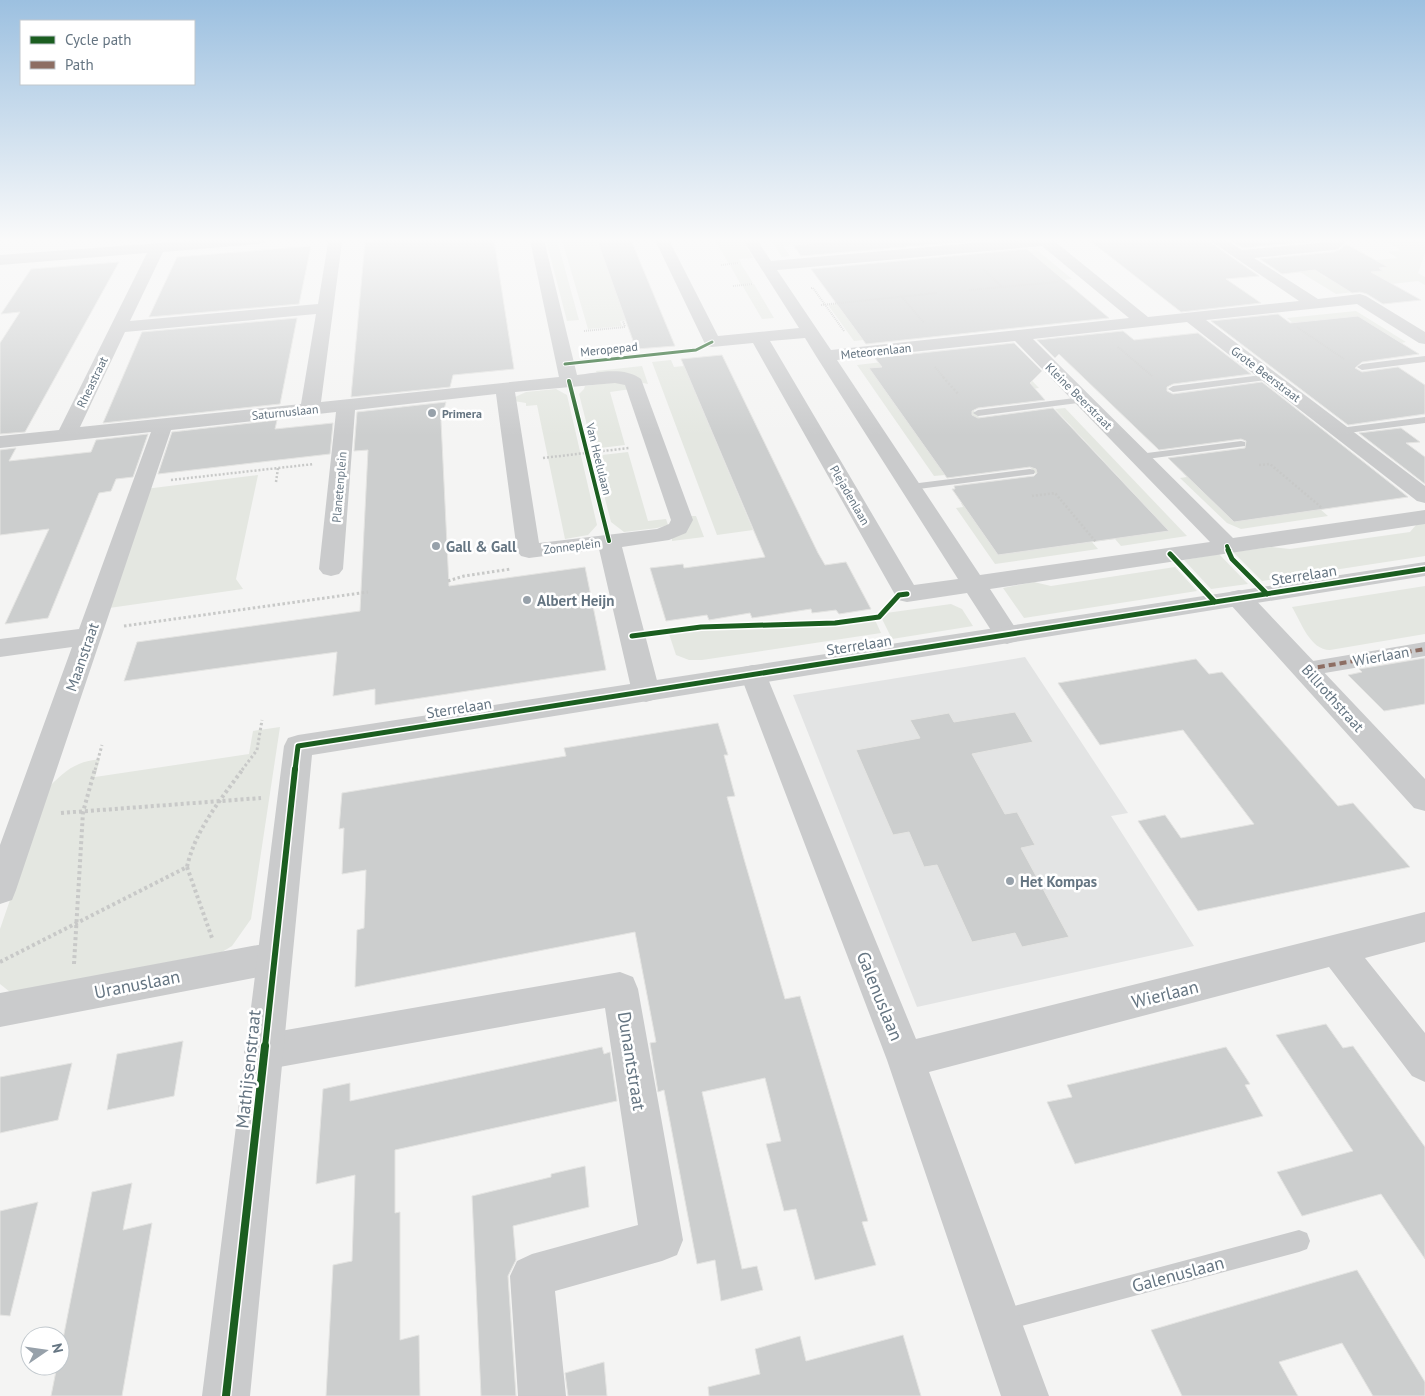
<svg xmlns="http://www.w3.org/2000/svg" width="1425" height="1396" font-family="'PT Sans',sans-serif">
  <rect width="100%" height="100%" fill="#f4f4f3"/>
  <path fill="#e3e4e4" d="M1025 657 1128 813 1111 816 1194 946 917 1007 793 695Z"/>
  <path fill="#e4e7e1" d="M546 240H557L579 320 567 321Z
    M562 240H597L626 320 620 321 622 326 588 329Z
    M715 240H742L753 258 739 259 741 263 729 264Z
    M771 240H844L783 246 790 256 782 257Z
    M1383 240 1425 241V253L1418 273 1425 277V285L1418 281 1392 284 1379 277 1352 279 1392 304H1386L1364 291 1336 294 1300 272 1315 270 1326 278 1345 276 1332 267 1382 271 1379 268 1387 267 1376 260 1398 258 1388 252 1401 250Z
    M1037 250 1072 279 1064 280 1033 254 972 256Z
    M741 263V264L753 283 741 285 730 265Z
    M754 284 774 318 762 319 742 285Z
    M837 304 860 336 887 333H930L854 341 828 305Z
    M1356 311 1406 342 1401 343 1357 316 1293 323 1287 318Z
    M925 357 955 397 962 396 945 376 1019 367 1039 388 963 397 990 431 995 430 985 418 1025 413 1134 536 1169 531 1055 409 1065 408 1187 536 1121 546 1115 539 1099 541 1057 490 1050 491 1015 449 1010 450 1022 465 979 471 899 365 870 368 945 475 934 476 857 365Z
    M671 360 674 367 684 366 753 530 717 535 652 362Z
    M642 366 648 384 597 374 596 371Z
    M618 382 623 383 631 389 610 392 625 445 600 448 599 444 592 445 579 394 584 389 585 386Z
    M556 389 567 395 597 525 588 535 565 539 537 405 526 406V403L514 401 515 397 526 392Z
    M628 452 648 521 666 519 668 525 657 528 624 532 611 522 595 460 603 459 602 455Z
    M1256 463 1212 501 1234 522 1320 509 1328 516 1241 529 1227 523 1180 478 1187 477 1183 473Z
    M258 475 236 579 243 589 102 609 145 489Z
    M1028 494 982 532 998 555 1092 542 1098 549 995 564 956 508 963 507 961 503Z
    M691 516H696L704 537 672 541V538Z
    M1425 523V556L1262 581 1233 552 1271 547 1290 549 1410 532 1416 525Z
    M1219 554 1248 584 1211 589 1184 560Z
    M1175 567 1197 591 1024 618 1003 588 1034 582 1051 586Z
    M1425 586V634L1330 650C1310 650 1301 622 1292 607Z
    M951 604 962 609 973 626 892 639 882 619 886 613Z
    M875 620 881 633 702 660H689L676 655 669 634 701 629 836 626Z
    M280 727 251 919 232 946 222 952 10 992 0 984V929L49 787C66 770 75 762 100 759L95 777 249 754 253 731Z"/>
  <path fill="#cccece" stroke="#e4e4e2" d="M385 240H494L514 369 453 375 450 387 351 397 365 242Z
    M597 240H631L675 346 636 349Z
    M844 240H984L801 256 793 245Z
    M1089 240H1207L1259 276 1226 279 1261 303 1181 312Z
    M1230 240H1328L1242 248Z
    M1346 244 1388 267 1379 268 1383 271 1371 272 1421 300 1383 304 1367 294 1360 292 1352 293 1315 270 1282 274 1260 259 1333 252 1339 250Z
    M311 246 299 304 149 317 177 257Z
    M1027 249 1109 318 866 344 811 269Z
    M119 262 25 432 0 434V343L20 312 1 314 31 269Z
    M1278 314 1290 323 1358 316 1419 354 1362 362 1355 368 1362 372 1398 367 1425 385V414L1348 425 1211 321Z
    M297 318 280 404 103 423 142 332Z
    M1123 331 1134 340 1198 333 1251 374 1173 384 1167 387V391L1173 394 1262 382 1408 497 1234 522 1168 458 1245 448 1246 441 1241 439 1159 450 1059 354 1055 358 1037 340Z
    M1014 343 1042 371 1030 383 1045 400 978 408 972 411V415L978 418 1053 408 1169 531 998 555 952 489H955L954 486 1034 476 1037 473 1036 469 1030 467 947 478 869 368 882 367 875 358Z
    M722 355 818 553 825 565 846 562 871 609 839 614 836 610 812 613 811 609 752 618 750 613 709 620 707 615 666 621 650 568 683 564 684 568 765 557 681 359Z
    M446 402 441 421 449 586 585 567 606 670 375 705V689L333 696 337 652 124 681 137 642 360 611 368 450 354 451 357 412Z
    M277 420 275 429 333 423 330 454 158 474 172 432Z
    M1401 428 1420 442 1406 443 1425 457V484L1359 433Z
    M148 434 133 477 116 479 111 491 99 493 48 618 5 624 49 529 0 535V450L16 448 9 461 91 452 96 440Z
    M1425 658V704L1384 711 1348 675 1362 672 1359 669Z
    M1196 659 1209 674 1222 672 1338 806 1353 803 1410 867 1198 911 1138 821 1165 815 1181 838 1254 824 1183 730 1100 745 1058 683Z
    M1015 712 1033 742 972 754 1005 814 1017 812 1035 845 1021 848 1069 937 1022 947 1015 933 972 942 937 865 924 867 909 832 893 835 856 750 920 738 910 720 949 713 954 722Z
    M718 723 728 755H724L735 796 727 797 744 859 785 999 800 996 868 1221 862 1222 876 1265 815 1280 796 1209 784 1211 766 1144 781 1141 765 1078 702 1092 742 1269 757 1266 763 1290 721 1301 715 1260 697 1264 664 1090 658 1092 650 1043 656 1042 635 932 355 987 357 930 364 928 366 870 342 874 344 828 339 829 342 793 566 756 564 748Z
    M1326 1024 1343 1048 1353 1046 1425 1147V1259L1381 1194 1302 1216 1277 1172 1353 1151 1276 1035Z
    M183 1041 174 1096 107 1110 117 1054Z
    M602 1047 604 1054 610 1052 617 1101 395 1150V1213L400 1212V1340L419 1335 420 1396H326L333 1265 352 1261 355 1175 316 1184 323 1089 350 1083V1101Z
    M1226 1047 1250 1084 1245 1085 1263 1116 1075 1164 1047 1102 1072 1097 1067 1085Z
    M72 1063 58 1120 0 1133V1077Z
    M585 1166 589 1207 513 1226 516 1260 508 1276 516 1396H481L472 1196 551 1177V1174Z
    M132 1183 123 1230 152 1223 122 1396H51L57 1366H60V1354L92 1192Z
    M38 1202 10 1316 0 1315V1211Z
    M1357 1270 1425 1382V1396H1373L1342 1343 1279 1362 1298 1396H1182L1151 1330Z
    M903 1335 921 1396H709L708 1387 760 1374 755 1349 800 1336 806 1361Z
    M604 1362 607 1396H568L565 1373Z"/>
  <g fill="none" stroke-linecap="round" stroke-linejoin="round">
    <path stroke="#c8c9c8" stroke-width="2" stroke-dasharray="1 1" stroke-linecap="butt" d="M721 265 738 263
      M983 269 1002 287
      M733 286 752 284
      M811 288H813L844 331
      M969 290 1058 282
      M902 297 924 323
      M821 305 937 293
      M1297 327 1344 359
      M584 331 625 327 623 321
      M1118 347 1152 376
      M935 367 944 378"/>
    <path stroke="#c8c9c8" stroke-width="2.5" stroke-dasharray="2 2" stroke-linecap="butt" d="M943 377 959 395
      M543 458 629 448
      M1259 465 1270 464 1322 508
      M171 480 314 464
      M276 482 278 468
      M1032 496 1055 493 1096 542"/>
    <path stroke="#c8c9c8" stroke-width="3" stroke-dasharray="2.5 2.5" stroke-linecap="butt" d="M448 581 464 576 511 569
      M124 626 368 592
      M95 770 102 745
      M242 770 257 750 262 720"/>
    <path stroke="#c8c9c8" stroke-width="4" stroke-dasharray="3 3" stroke-linecap="butt" d="M61 813 261 798
      M187 867 212 938
      M0 962 187 867C195 830 221 799 243 769
      M74 964 83 812 95 769"/>
    <path fill="#cacbcc" fill-rule="evenodd" d="M1425 356V362L1362 370 1357 367 1362 364Z
      M1270 374 1275 377 1273 379 1173 392 1168 389 1173 386Z
      M1083 397 1086 398V402L978 416 973 413 978 410Z
      M1425 417V423L1340 434 1335 431 1340 428Z
      M1241 441 1245 442V446L1139 460 1134 457 1139 454Z
      M1030 469 1034 470 1035 472 1034 474 911 490 906 487 911 484Z
      M1299 1230 1307 1233 1310 1241 1307 1249 1299 1252 1003 1331 995 1328 992 1320 995 1312 1003 1309Z"/>
    <path fill="#cacbcc" fill-rule="evenodd" d="M1425 642V656L1307 676 1300 674 1297 669 1300 664 1307 662Z"/>
    <path fill="#cacbcc" fill-rule="evenodd" d="M200 240H265L263 243 258 244 163 252 130 321 318 304 328 243 326 240H341L342 242 321 402 559 377 530 240H544L577 375C596 373 624 366 641 379L693 520 686 533 669 540 622 547 660 692 656 699 646 702 636 699 632 692 599 549 529 558 521 556 517 551 496 394 355 410 343 569 339 574 331 576 323 574 319 569 336 412 171 430 16 890 12 900 0 904V845L72 647 0 657V639L79 629 151 432 0 448V436L59 430 147 253 0 265V255ZM316 314 301 404 80 427 125 332ZM615 383 625 385 671 520 669 524 657 529 539 543 515 392Z
      M655 240H669L718 336 799 328 743 240H757L771 261 1006 240H1053L1148 317 1299 301 1209 240H1226L1242 250 1329 242 1331 240H1348L1338 249 1333 250 1254 258 1318 299 1360 294 1366 296 1425 332V344L1419 343 1357 304 1206 320 1425 486V503L1417 501 1187 322 1033 339 1233 538 1425 510V524L990 589 1020 635 1016 641 1007 644 998 641 967 593 907 602 898 600 753 343 712 347 706 346ZM1042 246 1129 318 831 350 777 270ZM805 338 816 356 958 579 914 585 770 341ZM1015 341 1210 542 980 575 837 360Z
      M1239 590 1248 592 1425 779V811L1414 808 1230 604 1227 598 1230 592Z
      M753 665 762 667 766 674 916 1039 1425 912V942L1365 958 1425 1033V1082L1412 1076 1329 967 929 1072 1049 1396H1001L887 1060 740 674 744 667Z
      M274 942 286 947 291 958 286 969 274 974 0 1027V993Z
      M620 972 633 977 638 989 683 1240 677 1255 662 1261 555 1291 566 1396H518L510 1276 517 1261 532 1254 638 1225 605 1008 263 1070 250 1065 244 1052 250 1039 263 1034Z"/>
    <path fill="#cacbcc" fill-rule="evenodd" d="M1425 562V576L312 755 250 1396H202L284 746 288 738 298 735Z"/>
    <path stroke="#8d6e63" stroke-width="4" stroke-dasharray="7 4" stroke-linecap="butt" d="M1307 669 1425 649"/>
    <g stroke="#fff" stroke-width="5">
      <path id="cycleway-far4" d="M565 364 696 350 712 342"/>
    </g>
    <g stroke="#fff" stroke-width="6">
      <path id="cycleway-far3" d="M569 381 609 541
        M1227 546 1229 551"/>
    </g>
    <g stroke="#fff" stroke-width="8">
      <path id="cycleway-far2" d="M1228 550 1232 559 1267 594
        M1170 554 1215 602
        M632 636 701 627 835 623 879 617 899 595 907 594
        M295 770 298 746 1425 569"/>
    </g>
    <g stroke="#fff" stroke-width="9">
      <path id="cycleway-far1" d="M265 1047 295 769"/>
    </g>
    <g stroke="#fff" stroke-width="11">
      <path id="cycleway" d="M226 1396 265 1046"/>
    </g>
    <use href="#cycleway-far4" stroke="#1b5e20" stroke-width="3"/>
    <use href="#cycleway-far3" stroke="#1b5e20" stroke-width="4"/>
    <use href="#cycleway-far2" stroke="#1b5e20" stroke-width="5"/>
    <use href="#cycleway-far1" stroke="#1b5e20" stroke-width="6"/>
    <use href="#cycleway" stroke="#1b5e20" stroke-width="8"/>
  </g>
  <linearGradient id="sky" x2="0" y2="1"><stop stop-color="#9cc0e0"/><stop offset="0.55" stop-color="#fafafa"/><stop offset="1" stop-color="#fafafa" stop-opacity="0"/></linearGradient>
  <rect width="1425" height="436" fill="url(#sky)"/>
  <g fill="#97a1aa" stroke="#fff" stroke-width="2">
    <circle cx="432" cy="413" r="5"/>
    <circle cx="436" cy="546" r="5"/>
    <circle cx="527" cy="600" r="5"/>
    <circle cx="1010" cy="881" r="5"/>
  </g>
  <g text-anchor="middle" dominant-baseline="central" stroke-width="5" stroke-linejoin="round" paint-order="stroke">
    <g font-size="12" fill="#657582" stroke="#fff">
      <text transform="translate(609 349) rotate(-6)">Meropepad</text>
      <text transform="translate(876 351) rotate(-6)">Meteorenlaan</text>
      <text transform="translate(1266 374) rotate(37)">Grote Beerstraat</text>
      <text transform="translate(92 382) rotate(-64)">Rheastraat</text>
      <text transform="translate(1079 396) rotate(45)">Kleine Beerstraat</text>
      <text transform="translate(285 412) rotate(-6)">Saturnuslaan</text>
      <text transform="translate(599 459) rotate(76)">Van Heelulaan</text>
      <text transform="translate(339 487) rotate(-85)">Planetenplein</text>
      <text transform="translate(850 495) rotate(60)">Plejadenlaan</text>
      <text transform="translate(572 546) rotate(-7)">Zonneplein</text>
    </g>
    <g font-size="12" font-weight="bold" fill="#657582" stroke="#fff" text-anchor="start">
      <text x="442" y="413">Primera</text>
    </g>
    <g font-size="15" font-weight="bold" fill="#657582" stroke="#fff" text-anchor="start">
      <text x="446" y="546">Gall &amp; Gall</text>
      <text x="537" y="600">Albert Heijn</text>
      <text x="1020" y="881">Het Kompas</text>
    </g>
    <g font-size="15" fill="#657582" stroke="#fff">
      <text transform="translate(1304 575) rotate(-9)">Sterrelaan</text>
      <text transform="translate(859 645) rotate(-9)">Sterrelaan</text>
      <text transform="translate(1381 656) rotate(-10)">Wierlaan</text>
      <text transform="translate(82 657) rotate(-71)">Maanstraat</text>
      <text transform="translate(1333 698) rotate(48)">Billrothstraat</text>
      <text transform="translate(459 708) rotate(-9)">Sterrelaan</text>
    </g>
    <g font-size="18" fill="#657582" stroke="#fff">
      <text transform="translate(137 984) rotate(-11)">Uranuslaan</text>
      <text transform="translate(1165 994) rotate(-14)">Wierlaan</text>
      <text transform="translate(880 996) rotate(68)">Galenuslaan</text>
      <text transform="translate(632 1061) rotate(81)">Dunantstraat</text>
      <text transform="translate(248 1069) rotate(-84)">Mathijsenstraat</text>
      <text transform="translate(1178 1274) rotate(-15)">Galenuslaan</text>
    </g>
  </g>
  <rect x="20" y="20" width="175" height="65" fill="#ffffff" stroke="#c1c8cd"/>
  <rect x="30" y="36" width="25" height="8" fill="#1b5e20" stroke="#c1c8cd"/>
  <text x="65" y="45" font-size="15" fill="#657582">Cycle path</text>
  <rect x="30" y="61" width="25" height="8" fill="#8d6e63" stroke="#c1c8cd"/>
  <text x="65" y="70" font-size="15" fill="#657582">Path</text>
  <g transform="translate(45 1351) rotate(77)"><circle r="24" fill="#ffffff" stroke="#c1c8cd"/>
  <path d="M0-4L9 19L0 12L-9 19Z" fill="#97a1aa"/>
  <text y="-8" font-size="14" font-weight="bold" text-anchor="middle" fill="#657582">N</text>
  </g>
</svg>
